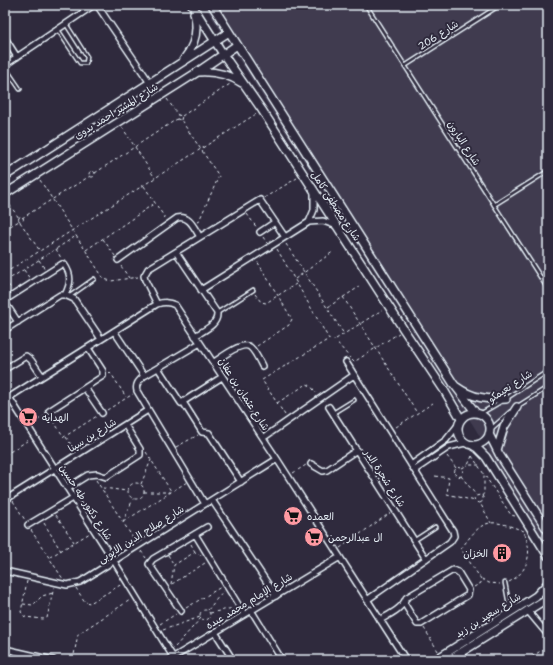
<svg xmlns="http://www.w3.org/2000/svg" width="553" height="665" font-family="'Shantell Sans','Playpen Sans Arabic',sans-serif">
  <rect width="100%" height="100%" fill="#2f2a3d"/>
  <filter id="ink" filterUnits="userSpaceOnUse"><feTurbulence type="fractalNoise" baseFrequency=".025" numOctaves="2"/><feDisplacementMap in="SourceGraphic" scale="8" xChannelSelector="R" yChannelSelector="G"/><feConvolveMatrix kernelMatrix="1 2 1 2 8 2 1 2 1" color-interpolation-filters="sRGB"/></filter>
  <g filter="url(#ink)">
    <path fill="#3f3b50" d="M204 5H548V548L473 425Z"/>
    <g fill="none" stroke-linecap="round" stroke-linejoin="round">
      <g stroke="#e8f1f8" stroke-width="5.5">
        <path id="lane" d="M366 5 548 289
          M58 30 80 63H86L87 57 66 24
          M405 66 500 5
          M5 67 20 89
          M494 205 548 171
          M70 296 94 279
          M217 313 253 290
          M507 398 548 371
          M518 406 548 387
          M333 413 354 400
          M480 414 502 401
          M490 430 510 412
          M415 540 435 527
          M505 583 510 610"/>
      </g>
      <g stroke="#e8f1f8" stroke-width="8">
        <path id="street" d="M97 5 150 83
          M5 38 17 57
          M5 65 94 5
          M309 222 314 210V193
          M260 232 275 222
          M176 252 217 313C218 325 204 330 195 336
          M118 260 177 218C190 215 194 228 200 237
          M201 290 309 222 323 221 337 226
          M157 304 145 280 144 276 148 269 260 200 285 237
          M18 322 6 304 7 299 62 264H64C72 275 71 283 65 295
          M5 330 60 295H65L74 299 101 339
          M114 331 144 376
          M200 343 144 376C139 381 135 384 137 391L205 504
          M346 362 453 531 454 536 450 542 367 600
          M213 363C220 358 242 341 250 347 255 351 259 360 262 366
          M158 368 181 403 222 377
          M5 369 26 356 31 360 42 376
          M85 388 102 413
          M9 397 114 561 173 657
          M5 400 157 304C164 302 168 302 175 305L277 459 406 660
          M183 402 202 432 209 433 241 482
          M329 407 426 559
          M49 411 103 376V371L88 348
          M263 438 354 375
          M311 464 323 471 327 470 357 450
          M411 465 446 440 458 425
          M415 470 449 447 465 443
          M67 488 88 475 97 474 106 477 140 455V449L125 425
          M5 500 148 410
          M212 500 276 596
          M28 525 73 498
          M195 534 244 614
          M5 571 67 585 80 582 277 459
          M251 610 282 660
          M527 610 548 635
          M181 611 149 564 153 559 207 527
          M380 620C390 614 402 609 406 598L453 570 458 572 469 590 468 595 421 624H417L404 603
          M215 632 233 660
          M5 649 53 660
          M169 660 340 557"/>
      </g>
      <g stroke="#e8f1f8" stroke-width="10">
        <path id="secondary" d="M192 5 223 54 262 110 404 330 444 390 461 419
          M212 5 453 383 476 413
          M184 59C195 45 199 30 194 13
          M199 72C215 71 228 74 242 83
          M5 176 229 32
          M5 194 196 73 237 45
          M457 387C472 398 488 400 506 399
          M458 429a16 16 0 1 1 32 0a16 16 0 1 1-32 0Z
          M489 434 499 454 548 531
          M472 445 477 448 486 457 548 556
          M497 450 504 427 517 407
          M435 660 536 596 548 583
          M449 660 548 598"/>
      </g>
      <path stroke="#e8f1f8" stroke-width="1" stroke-dasharray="3 3" stroke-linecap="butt" d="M167 99 178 115
        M182 116 230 84
        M181 120 182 116 178 115 177 119 181 120 219 176 198 223
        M122 127 155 178
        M89 174a3 3 0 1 1 6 0a3 3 0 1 1-6 0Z
        M95 173 177 119
        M40 180 104 279 111 281 138 277
        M144 186 165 218
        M264 198 297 178
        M6 200 19 218
        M247 214 257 228
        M18.5 219a2.5 2.5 0 1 1 5 0a2.5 2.5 0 1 1-5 0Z
        M22 218 90 176
        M20 222 40 251
        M5 229 19 221
        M263 237 267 243
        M103 239 115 256
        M286 244 344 334
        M56 249 61 258
        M277 249 329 339 335 340 350 358
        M86 250 155 203
        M39 260 45 269
        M121 266 129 278
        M24 270 30 279
        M5 273 256 114
        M295 279 334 251
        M5 280 12 290
        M6 281 76 236
        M255 294 261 302 266 303 296 284
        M343 297 417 413
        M328 307 359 287
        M336 339 382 310
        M257 346 289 325 292 319 257 261
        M352 360 354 362 399 333
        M109 372 112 375 126 397
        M277 403 307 384 311 386 316 393
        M107 410 133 394
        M285 415 262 380 329 339
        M50 416 64 437 97 416
        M32 423 45 416
        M396 427 433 403
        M66 437 74 449
        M176 447 198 435
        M146 452 171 491
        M5 455 30 439
        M447 456 456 468
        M472 456 511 515 515 516
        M472 456 468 465H479
        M454.5 472a4.5 4.5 0 1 1 9 0a4.5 4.5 0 1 1-9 0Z
        M462 468 468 465
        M293 473 306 465
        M435 476 449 478 447 494 475 501
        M461 476 476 495
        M96 480 135 541
        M128 491a8 8 0 1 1 16 0a8 8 0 1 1-16 0Z
        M141 484 151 460
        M103 488 127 491
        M144 492H171
        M482 496 484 493V474
        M13 501 25 520
        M480 503 483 501V497L480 495 476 496 474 499 475 502 480 503 491 523
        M56 515 74 542
        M123 522 187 482
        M123 522 133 499
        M44 523 61 551
        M31 530 63 579
        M191 544 195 552
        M340 548 390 513
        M141 551 146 558
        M168 555 174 565
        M50 557 90 533
        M482 579 489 583 500 584
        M27 581 21 612 25 617 43 619 47 618 54 587
        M509 582C530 571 533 550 523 530
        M171 584 174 565 195 552 202 556
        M172 584 205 563
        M474 587 481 583V579L461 549C483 518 489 518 524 531
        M76 588 85 602 90 603 122 584
        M23 604 33 605 42 596 53 593
        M186 608 221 587
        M200 615a5 5 0 1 1 10 0a5 5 0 1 1-10 0Z
        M208 610 223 591
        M210 613 233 608
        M160 624 176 614
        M424 628 438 651
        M163 630 200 617
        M175 647 201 618
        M73 660 78 634 130 600
        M527 660 548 646"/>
      <use href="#lane" stroke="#2f2a3d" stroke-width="2.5"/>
      <use href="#street" stroke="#2f2a3d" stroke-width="5"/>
      <use href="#secondary" stroke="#2f2a3d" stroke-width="7"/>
    </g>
  </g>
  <defs>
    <g id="supermarket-disc" transform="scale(1)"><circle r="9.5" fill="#ff9aa2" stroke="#2f2a3d"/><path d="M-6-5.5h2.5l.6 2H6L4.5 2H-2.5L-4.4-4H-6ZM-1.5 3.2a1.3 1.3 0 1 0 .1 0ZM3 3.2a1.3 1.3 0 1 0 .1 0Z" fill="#111"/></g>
    <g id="building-disc" transform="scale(1)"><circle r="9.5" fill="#ff9aa2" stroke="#2f2a3d"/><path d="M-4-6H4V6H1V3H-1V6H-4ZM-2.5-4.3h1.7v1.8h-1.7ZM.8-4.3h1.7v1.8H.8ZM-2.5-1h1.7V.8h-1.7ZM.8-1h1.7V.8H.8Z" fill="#111"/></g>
  </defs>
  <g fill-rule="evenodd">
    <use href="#supermarket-disc" x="28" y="417"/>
    <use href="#supermarket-disc" x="293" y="516"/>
    <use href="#supermarket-disc" x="314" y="537"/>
    <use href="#building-disc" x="502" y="553"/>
  </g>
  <g text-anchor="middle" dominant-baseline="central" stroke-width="4" stroke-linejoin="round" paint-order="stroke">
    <g font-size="10" fill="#e8f1f8" stroke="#2f2a3d">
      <text transform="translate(438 35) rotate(-33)">شارع 206</text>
      <text transform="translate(116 111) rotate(-32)">شارع المشير احمد بدوى</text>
      <text transform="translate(464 143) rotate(57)">شارع البارون</text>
      <text transform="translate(336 206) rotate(57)">شارع مصطفى كامل</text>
      <text transform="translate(510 386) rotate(-33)">شارع نعيمكو</text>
      <text transform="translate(244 394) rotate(57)">شارع عثمان بن عفان</text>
      <text transform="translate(92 435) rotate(-32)">شارع بن سينا</text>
      <text transform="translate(385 478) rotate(57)">شارع شجرة الدر</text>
      <text transform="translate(86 502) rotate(57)">شارع دكتور طه حسين</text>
      <text transform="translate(141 534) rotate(-32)">شارع صلاح الدين الايوبى</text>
      <text transform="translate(249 601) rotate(-31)">شارع الإمام محمد عبده</text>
      <text transform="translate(488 615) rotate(-32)">شارع سعيد بن زيد</text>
    </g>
    <g font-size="10" fill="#e8f1f8" stroke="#2f2a3d" text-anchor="start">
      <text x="42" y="417">الهدايه</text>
      <text x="307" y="516">العمده</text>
      <text x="328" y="537">ال عبدالرحمن</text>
      <text x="488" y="553" text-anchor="end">الخزان</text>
    </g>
  </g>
  <rect width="553" height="665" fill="none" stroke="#2f2a3d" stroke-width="20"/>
  <rect x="10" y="10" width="533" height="645" fill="none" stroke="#e8f1f8" stroke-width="1.5" filter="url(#ink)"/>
</svg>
